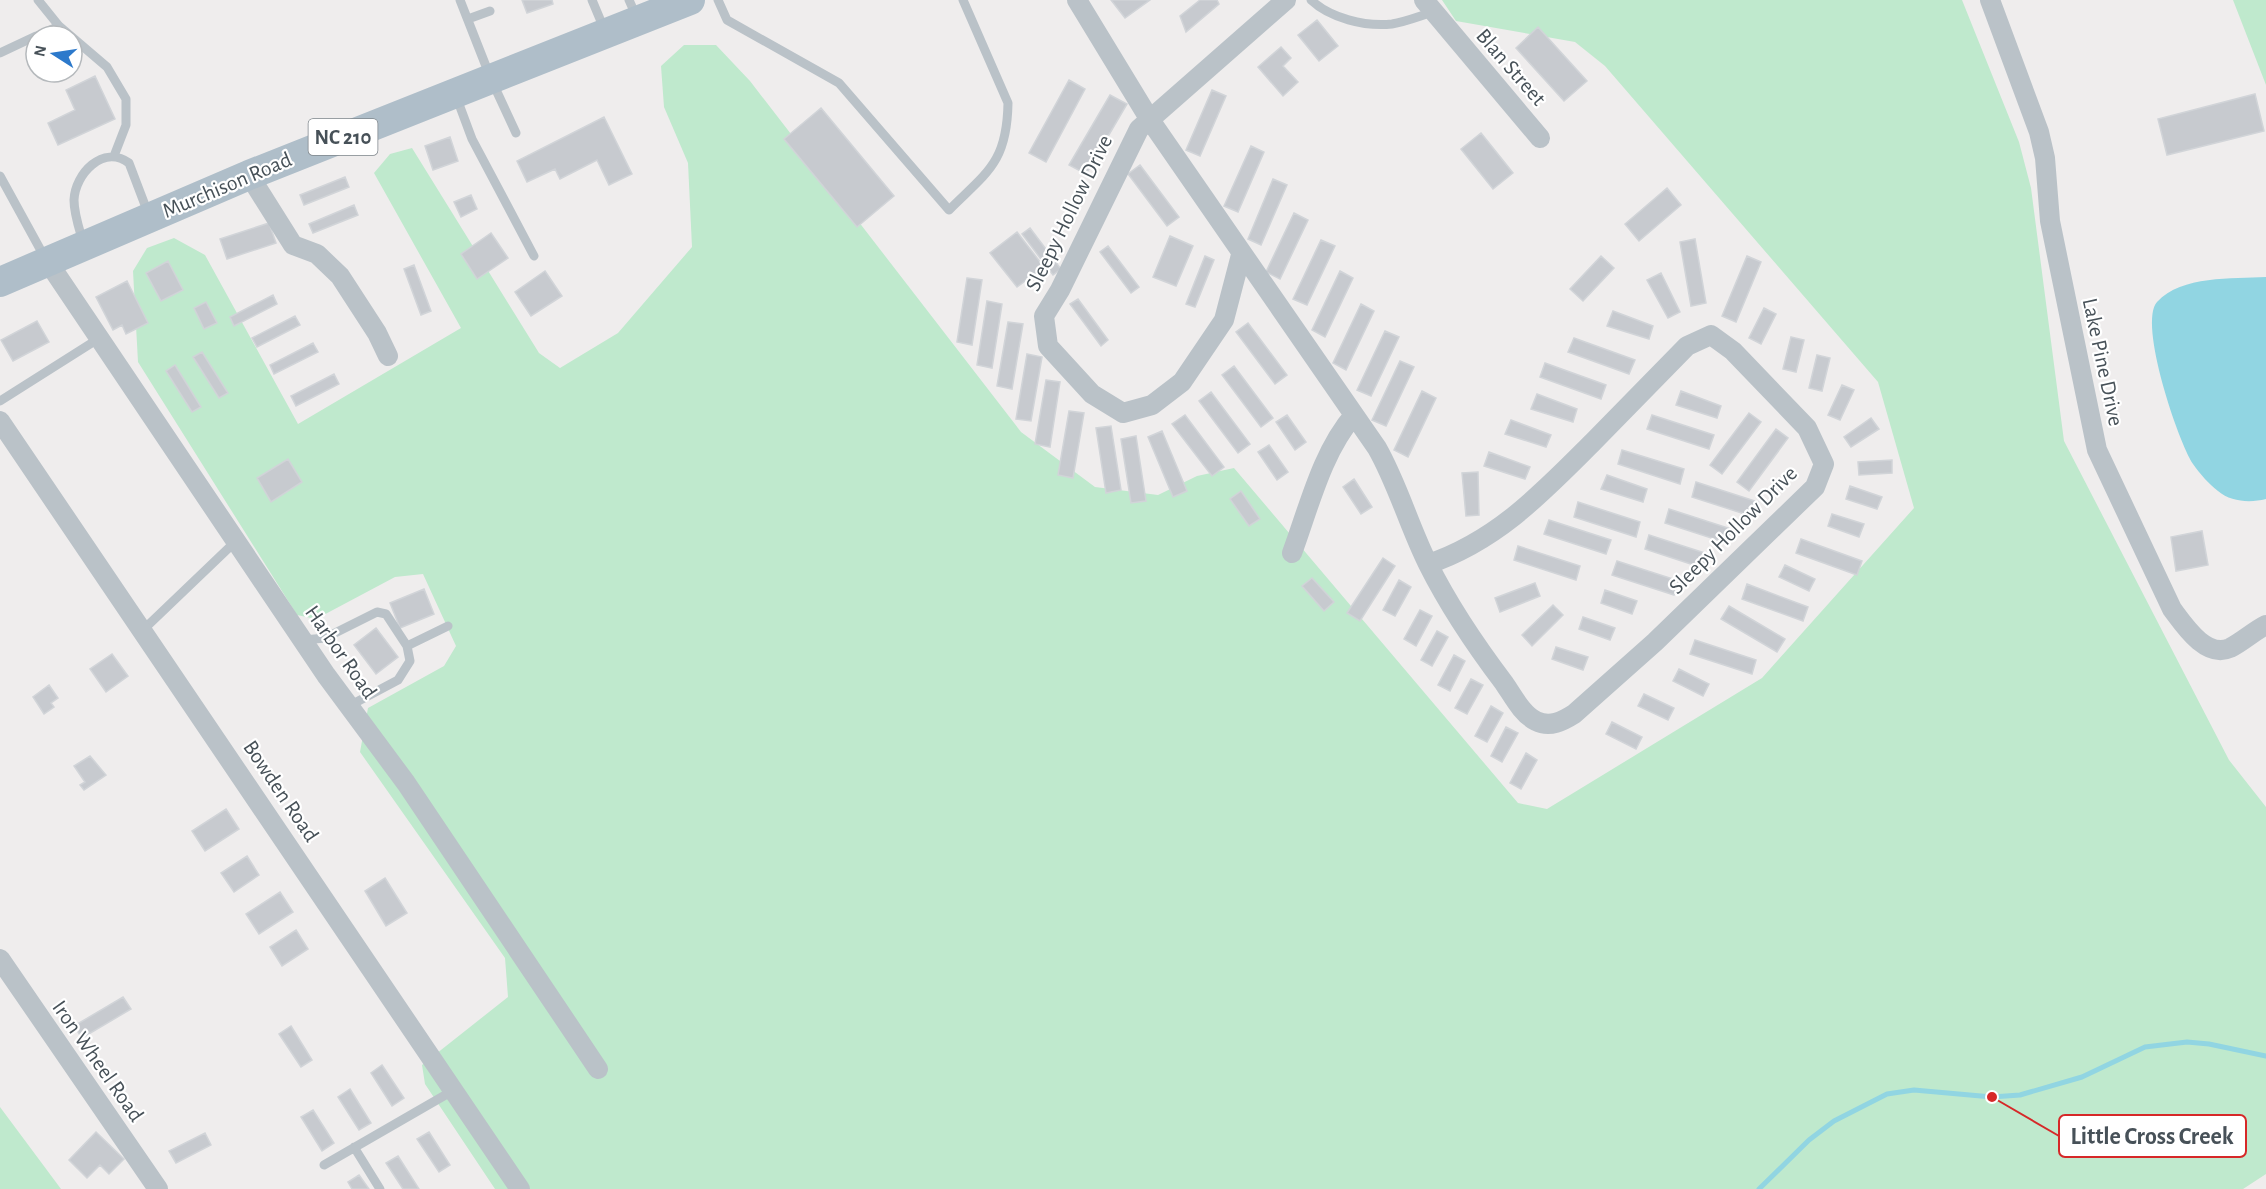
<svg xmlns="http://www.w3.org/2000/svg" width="2266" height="1189" font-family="'Alegreya Sans',sans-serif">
  <rect width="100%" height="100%" fill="#efeded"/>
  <path fill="#bfe9cd" d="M1442 0H1962L2019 142 2031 188 2064 441 2229 760 2266 807V1174L2243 1189H495L425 1084 422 1065 508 997 505 958 360 752 368 708 444 666 456 646 423 574 395 577 316 619 297 615 138 362 133 271 147 248 174 238 205 255 298 424 461 328 374 173 390 154 412 148 539 353 560 368 618 333 692 247 688 163 664 107 661 66 684 45H716L750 81 1021 432 1095 487 1158 495 1197 476 1234 468 1518 803 1547 809 1762 678 1914 508 1878 382 1605 66 1575 42 1456 21Z
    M2233 0H2266V85Z
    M0 1107 61 1189H0Z"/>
  <path fill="#91d5e2" d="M2266 277V499C2250 503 2231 502 2218 491 2209 484 2200 474 2193 464 2178 441 2138 323 2157 302 2182 275 2232 279 2266 277Z"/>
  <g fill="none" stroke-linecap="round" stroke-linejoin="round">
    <path stroke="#91d5e2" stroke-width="5" d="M1759 1189 1809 1140 1834 1121 1887 1094 1914 1090 1992 1097 2020 1095 2082 1077 2145 1047 2187 1042 2209 1044 2266 1056"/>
  </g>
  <path fill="#c7cacf" stroke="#d1d4d8" stroke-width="1.5" d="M522 0H552L553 4 527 13Z
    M1111 0H1150L1125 18Z
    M1200 0H1217L1219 4 1186 32 1180 16Z
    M1317 20 1338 46 1319 61 1298 35Z
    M1538 27 1587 81 1564 101 1516 48Z
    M1281 47 1291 58 1283 66 1298 82 1283 96 1258 67Z
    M95 76 115 119 58 145 48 123 75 110 66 90Z
    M1069 80 1085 89 1046 162 1029 153Z
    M1212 90 1226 96 1200 156 1186 150Z
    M2255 94 2264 131 2167 155 2158 119Z
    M1110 95 1127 104 1086 174 1069 165Z
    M821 108 894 196 857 227 784 139Z
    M604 117 632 174 609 185 597 160 560 179 555 169 527 182 517 161Z
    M1481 133 1513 173 1493 189 1461 149Z
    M450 137 458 161 433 170 425 146Z
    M1251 146 1264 152 1238 212 1224 206Z
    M1140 165 1179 217 1167 226 1128 174Z
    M345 177 349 187 304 205 300 195Z
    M1273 179 1287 185 1261 245 1248 239Z
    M1667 188 1681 205 1639 241 1625 224Z
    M471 195 477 209 461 217 454 202Z
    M354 205 358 215 313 233 309 224Z
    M1294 213 1308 220 1280 279 1266 272Z
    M269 223 276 243 227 259 220 239Z
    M1030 228 1061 269 1053 275 1022 234Z
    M1017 232 1044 267 1017 287 990 253Z
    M491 233 508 258 477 279 461 254Z
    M1170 236 1193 246 1176 286 1153 277Z
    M1695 239 1706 303 1691 306 1680 242Z
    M1321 240 1335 246 1307 305 1293 299Z
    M1108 246 1139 287 1131 293 1100 252Z
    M1205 256 1214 260 1195 307 1186 304Z
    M1601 256 1614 268 1583 301 1570 289Z
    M1747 256 1761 262 1736 322 1722 316Z
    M168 261 183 290 161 301 146 273Z
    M414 265 431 311 421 315 404 269Z
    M545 271 562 296 531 316 515 292Z
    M1340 271 1353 278 1325 337 1312 330Z
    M1661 273 1680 312 1668 318 1647 280Z
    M967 278 982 280 972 345 957 342Z
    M127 281 148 323 126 334 122 325 113 330 96 297Z
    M273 295 277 304 234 326 230 317Z
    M1078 299 1108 340 1101 346 1070 304Z
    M987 301 1002 304 992 368 977 365Z
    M206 302 217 323 204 329 194 308Z
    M1361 304 1374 311 1346 370 1333 363Z
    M1764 308 1776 314 1761 344 1749 338Z
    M1613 311 1653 326 1649 339 1607 326Z
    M295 316 300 325 257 347 252 338Z
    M37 321 49 342 13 361 1 340Z
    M1008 322 1023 324 1012 389 997 386Z
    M1248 323 1287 375 1275 384 1236 332Z
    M1385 331 1399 337 1371 396 1357 390Z
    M1791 337 1804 340 1796 372 1783 369Z
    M1574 338 1635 360 1629 374 1568 352Z
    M313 343 318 352 274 374 270 365Z
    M202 352 228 393 219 398 193 357Z
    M1027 354 1042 357 1031 421 1016 419Z
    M1817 355 1830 358 1822 391 1809 388Z
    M1400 361 1414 367 1386 426 1372 420Z
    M1545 363 1606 385 1601 399 1540 377Z
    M175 365 201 407 192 412 166 371Z
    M1234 366 1273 418 1261 427 1222 375Z
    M334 374 339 384 296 406 291 396Z
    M1046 380 1060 382 1050 447 1035 444Z
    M1842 385 1854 390 1840 420 1828 415Z
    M1422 391 1436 398 1408 457 1394 450Z
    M1681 391 1721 406 1717 418 1676 405Z
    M1211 392 1250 444 1238 453 1199 401Z
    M1537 394 1577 409 1573 422 1531 409Z
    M1069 411 1084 413 1073 478 1058 475Z
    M1749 413 1761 422 1722 474 1710 465Z
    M1185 415 1224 467 1212 476 1172 424Z
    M1287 415 1306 442 1295 450 1276 422Z
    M1652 415 1714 435 1709 449 1647 429Z
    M1871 418 1879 429 1851 447 1844 437Z
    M1511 420 1551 435 1546 447 1505 434Z
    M1111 426 1121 490 1106 493 1096 428Z
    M1776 429 1788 438 1749 491 1737 482Z
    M1162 431 1187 491 1173 497 1148 437Z
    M1136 436 1146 501 1131 503 1121 439Z
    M1269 445 1288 472 1277 480 1258 452Z
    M1622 450 1684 469 1680 484 1618 464Z
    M1489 452 1530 467 1525 479 1484 466Z
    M288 459 302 482 271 502 257 478Z
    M1892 460V473L1859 475 1858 462Z
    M1478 472 1479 515 1466 516 1462 473Z
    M1607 475 1647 489 1643 502 1601 489Z
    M1354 479 1372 507 1361 514 1343 487Z
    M1696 482 1758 502 1754 517 1692 497Z
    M1850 486 1882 497 1877 509 1846 499Z
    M1241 491 1260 519 1249 526 1230 499Z
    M1578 502 1640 522 1636 537 1574 517Z
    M1669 509 1731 529 1727 543 1665 523Z
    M1832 514 1864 524 1859 537 1828 526Z
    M1549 520 1611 540 1606 554 1544 534Z
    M2202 531 2208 565 2176 571 2171 537Z
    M1649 535 1711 555 1706 569 1645 549Z
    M1801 539 1862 561 1857 575 1796 553Z
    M1518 546 1580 566 1576 580 1514 560Z
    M1383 558 1395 566 1360 621 1347 613Z
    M1617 561 1679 581 1674 595 1612 575Z
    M1785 565 1815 579 1809 591 1779 577Z
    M1312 578 1334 602 1324 611 1302 586Z
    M1399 580 1411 587 1395 616 1383 610Z
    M1535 583 1540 596 1500 612 1495 598Z
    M1747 584 1808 607 1803 621 1742 599Z
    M424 589 434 614 400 628 390 603Z
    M1605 590 1637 601 1632 614 1601 603Z
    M1553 605 1563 615 1532 646 1522 635Z
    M1729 606 1785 639 1777 652 1721 619Z
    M1420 610 1432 616 1416 646 1404 639Z
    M1583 617 1615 628 1610 640 1579 629Z
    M376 628 398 657 376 674 354 645Z
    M1437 631 1448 637 1432 666 1421 660Z
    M1695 640 1756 660 1752 674 1690 654Z
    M1556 647 1588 657 1583 670 1552 659Z
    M112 654 128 676 106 692 90 669Z
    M1454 655 1465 661 1450 691 1438 685Z
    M1679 669 1709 684 1703 696 1673 681Z
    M1471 679 1483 685 1467 714 1455 708Z
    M49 685 58 698 51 703 54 707 44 714 33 697Z
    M1644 694 1674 708 1668 720 1638 706Z
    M1491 706 1503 713 1487 742 1475 736Z
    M1612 722 1642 737 1636 749 1606 734Z
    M1506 727 1518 733 1502 762 1491 756Z
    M1526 753 1537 760 1521 789 1510 783Z
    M90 756 106 775 84 790 80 785 85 782 74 766Z
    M226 809 239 829 205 851 192 831Z
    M247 856 259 875 234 892 221 873Z
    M385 878 407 913 386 926 365 891Z
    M280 892 293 912 259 934 246 914Z
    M296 930 308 949 282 966 270 947Z
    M123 997 131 1009 82 1038 74 1026Z
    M291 1026 312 1060 301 1067 279 1034Z
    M382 1065 404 1098 392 1106 371 1073Z
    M350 1089 371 1123 359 1130 338 1097Z
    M313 1110 334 1143 322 1151 301 1117Z
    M96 1132 124 1159 109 1174 100 1165 87 1178 69 1160Z
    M429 1132 450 1165 439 1172 417 1139Z
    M205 1133 211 1145 176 1163 169 1151Z
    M398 1156 419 1189H403L386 1163Z
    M359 1175 369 1189H352L348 1182Z"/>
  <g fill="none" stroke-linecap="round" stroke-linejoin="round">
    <path stroke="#bac2c8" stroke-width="9" d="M38 0 59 26 107 67 126 99V125L114 156
      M460 0 491 79 516 133
      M592 0 605 31
      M629 0 637 18
      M718 0 727 20 839 83 949 210C987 172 1007 163 1008 103L963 0
      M1311 0C1330 18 1365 27 1392 24 1405 22 1420 16 1433 12
      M468 19 490 11
      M37 36 59 26
      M0 53 36 36
      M456 96 472 139 534 256
      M0 176 45 258
      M83 242C79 228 74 214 74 200 75 174 103 144 129 163L148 213
      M0 401 98 339
      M143 630 236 541
      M304 640 325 638 377 612 386 614 407 646 410 661 398 680 349 706
      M407 646 448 626
      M354 1147 380 1189
      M324 1165 454 1090"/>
    <path stroke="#bac2c8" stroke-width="20" d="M1077 0 1150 120 1377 448C1398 485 1409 526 1428 564 1449 606 1476 646 1504 683 1513 696 1522 714 1536 721 1550 728 1563 721 1574 714L1655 642 1815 487 1824 464 1807 428 1733 351 1711 335 1687 346C1656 378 1624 410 1593 442 1543 492 1497 541 1428 564
      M1424 0 1540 138
      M1990 0 2039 132 2045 158 2050 221 2097 450 2172 609C2184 625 2206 659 2230 648 2242 642 2254 631 2266 625
      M249 175 293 245 317 254 340 276 377 333 388 356
      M1241 255 1224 320 1182 382 1152 405 1123 413 1092 394 1048 346 1044 316 1060 290 1139 129 1286 0
      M48 262 326 675 406 783 598 1069
      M0 421 520 1189
      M1292 553C1309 507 1322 452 1354 415
      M0 959 158 1189"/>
    <path stroke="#afbec9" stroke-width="30" d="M0 282 249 175 690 0"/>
  </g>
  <g text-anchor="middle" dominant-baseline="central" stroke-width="4.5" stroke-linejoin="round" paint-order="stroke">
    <rect fill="#fff" stroke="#7e858a" stroke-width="1.5" x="308.5" y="119" width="69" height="36" rx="4.5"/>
    <g font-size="21" font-weight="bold" fill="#475158">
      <text x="343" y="137">NC 210</text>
    </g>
    <g font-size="22" fill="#475158" stroke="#fff">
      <text transform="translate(1511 67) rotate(49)">Blan Street</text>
      <text transform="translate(227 185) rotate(-23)">Murchison Road</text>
      <text transform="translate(1069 213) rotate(-64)">Sleepy Hollow Drive</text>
      <text transform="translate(2103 362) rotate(78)">Lake Pine Drive</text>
      <text transform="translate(1733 530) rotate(-45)">Sleepy Hollow Drive</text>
      <text transform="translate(341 652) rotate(55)">Harbor Road</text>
      <text transform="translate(281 791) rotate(56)">Bowden Road</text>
      <text transform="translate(98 1061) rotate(55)">Iron Wheel Road</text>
    </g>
  </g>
  <path fill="none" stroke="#d62828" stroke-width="2" d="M1992 1097L2059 1136"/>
  <circle fill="#d62828" stroke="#fff" stroke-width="2" cx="1992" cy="1097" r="6"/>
  <rect fill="#fff" stroke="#d62828" stroke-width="2" x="2059" y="1115" width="187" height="42" rx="6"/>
  <g font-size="24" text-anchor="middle" font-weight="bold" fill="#475158">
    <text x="2152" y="1144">Little Cross Creek</text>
  </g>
  <g transform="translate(54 54) rotate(282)"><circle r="28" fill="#ffffff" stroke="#b5b9bc" stroke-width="1.5"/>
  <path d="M0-4.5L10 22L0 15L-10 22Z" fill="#2c79cb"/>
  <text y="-9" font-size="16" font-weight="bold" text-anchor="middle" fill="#475158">N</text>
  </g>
</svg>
